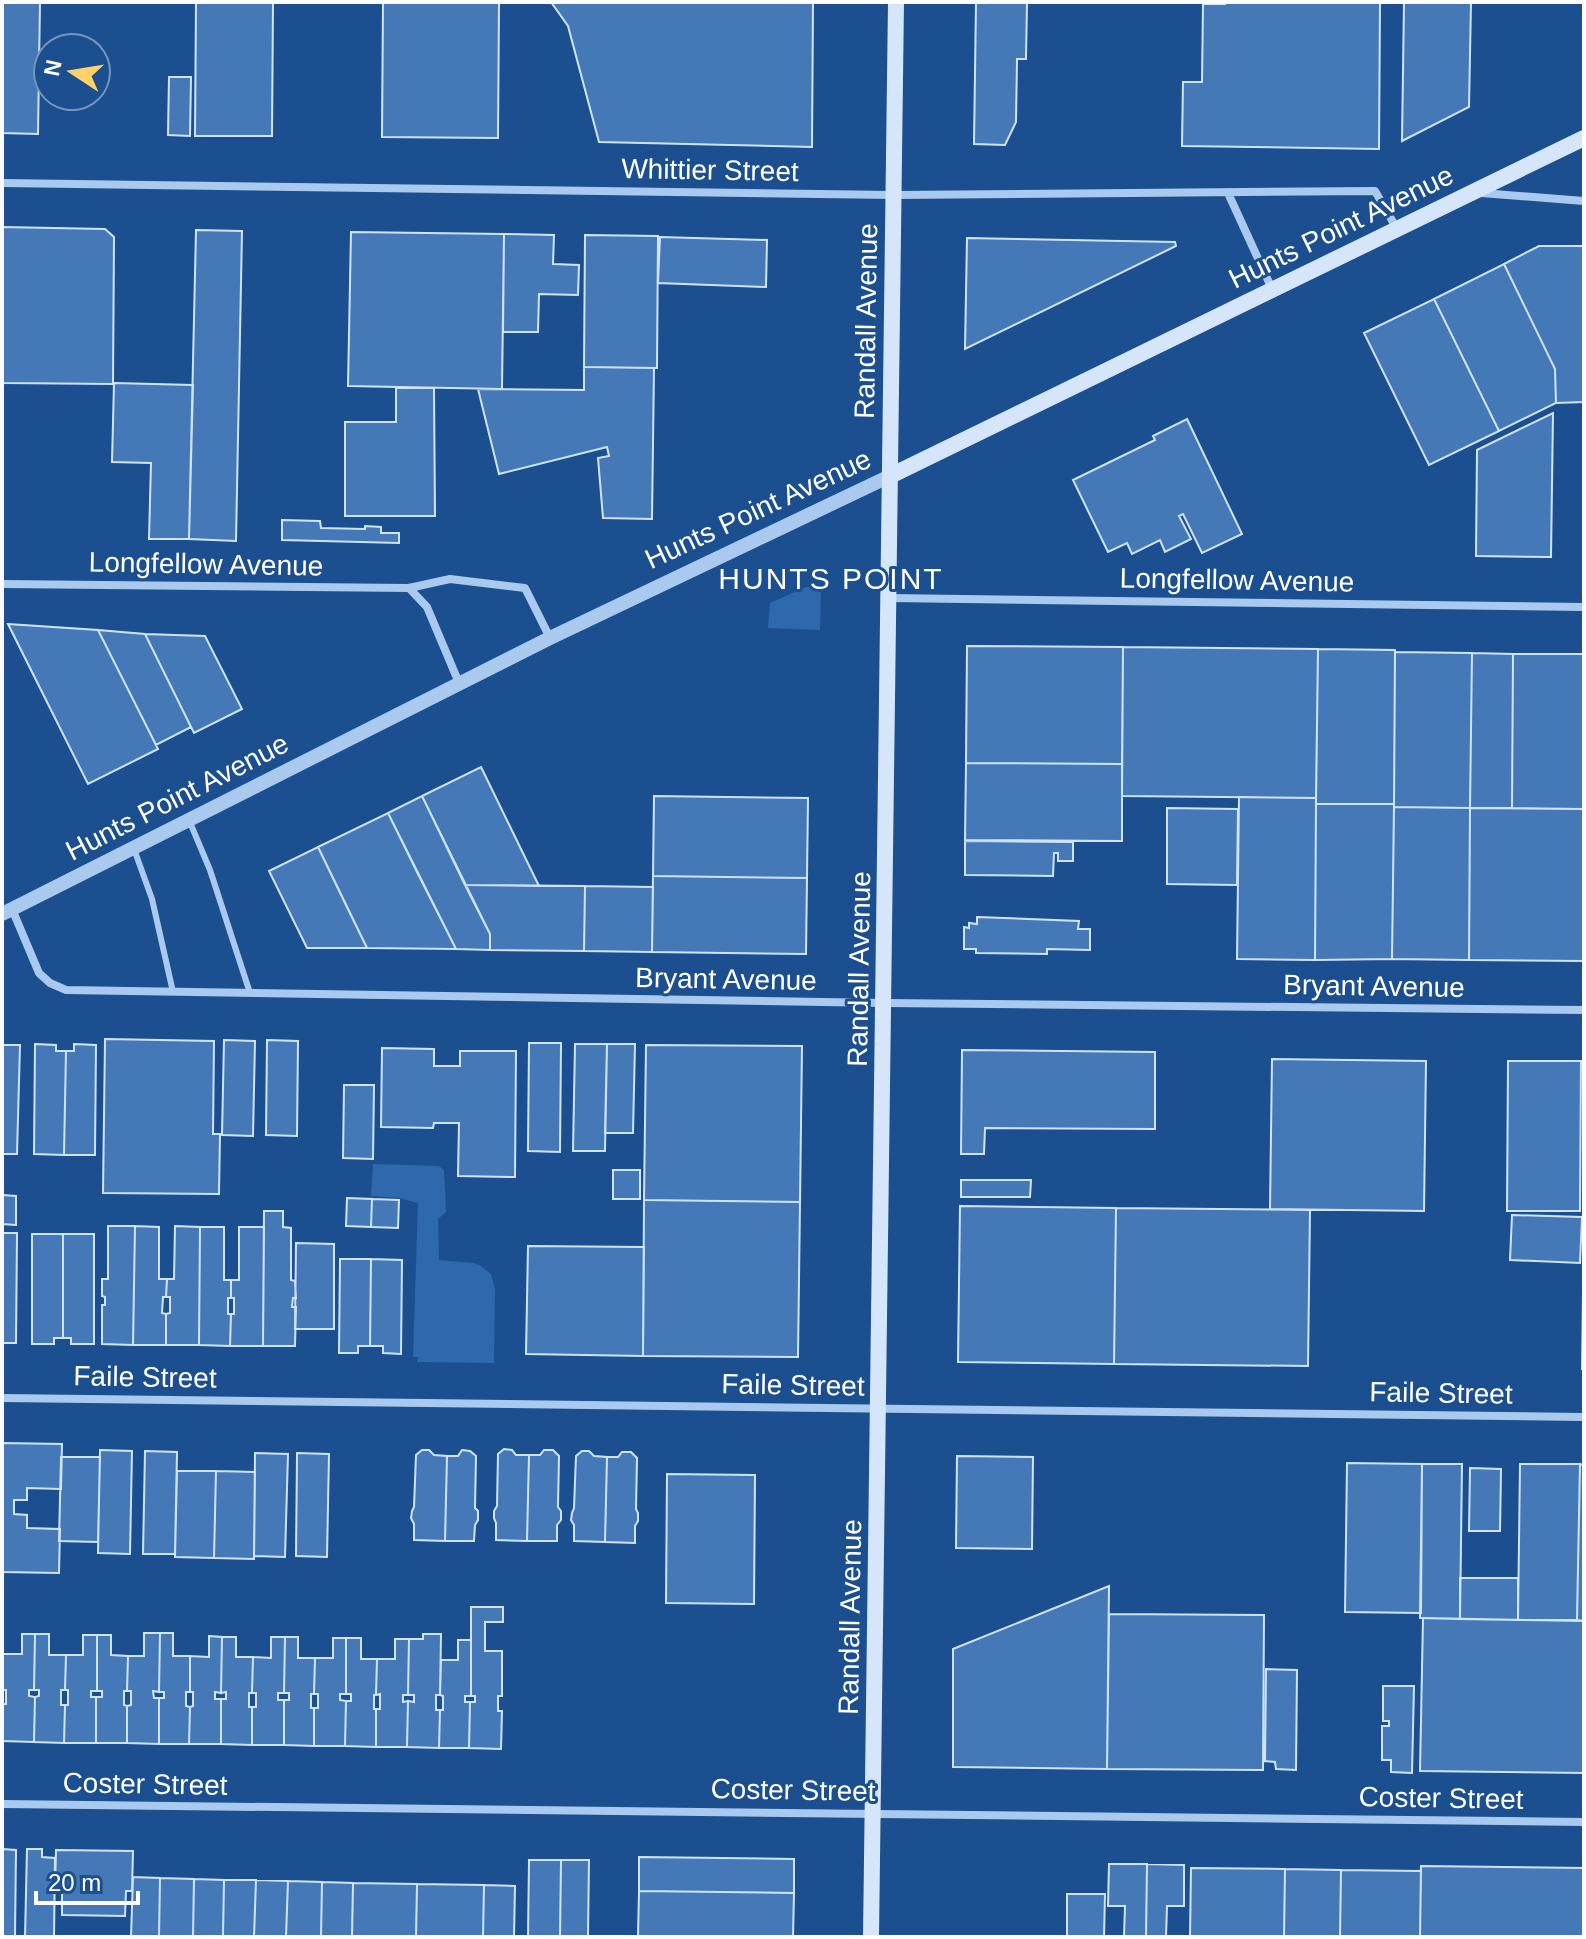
<svg xmlns="http://www.w3.org/2000/svg" width="1586" height="1939" font-family="Helvetica,sans-serif">
  <rect width="100%" height="100%" fill="#1b4f8f"/>
  <path fill="#2e69ad" d="M814 585 821 589 820 630 768 628 770 603 806 587Z
    M373 1164 439 1166 444 1170 446 1209V1212L438 1219 439 1260 474 1263 481 1266 491 1274 495 1289 494 1363 417 1362 418 1357H413L418 1203 400 1198 371 1196Z"/>
  <path fill="#4478b7" stroke="#cfe3fa" stroke-width="2" d="M2 2H40L38 134 2 133Z
    M196 2H273L272 136H195Z
    M383 2H499L498 138 382 137Z
    M551 2H813L812 147 599 142 568 26Z
    M976 2H1027L1026 59H1017L1016 122 1005 145 974 144Z
    M1225 2H1380L1379 149 1182 146 1183 82H1202L1203 4H1225Z
    M1404 2H1471L1469 107 1402 141Z
    M169 77H191L190 136 168 135Z
    M2 227 105 229 114 237 113 384 2 383Z
    M196 230 242 231 236 541 189 539Z
    M351 232 504 234 502 389 348 386Z
    M504 234 554 235 553 264 579 265 578 295 539 294 538 332H503Z
    M585 235 658 236 657 368 584 367Z
    M660 237 767 240 766 287 658 283Z
    M967 238 1175 242 1176 246 965 349Z
    M1539 246H1584V402L1556 403 1555 369 1504 264Z
    M1504 264 1555 369 1556 403 1499 431 1434 299Z
    M1434 299 1499 431 1429 465 1364 333Z
    M584 367 654 368 652 519 603 518 598 458 609 456 607 447 499 474 478 389 584 390Z
    M114 383 193 385 189 539H149L151 463 112 462Z
    M396 388H434L435 516H345V422H396Z
    M1553 413 1551 557 1476 556 1477 450Z
    M1187 419 1242 534 1202 553 1183 514 1179 516 1191 539 1165 552 1160 540 1132 554 1127 543 1108 552 1073 480 1155 440 1153 436Z
    M282 520 320 521 321 528 365 529V526L381 527V533H399V543L282 540Z
    M8 624 98 630 158 749 88 784Z
    M98 630 145 634 191 727 156 745Z
    M145 634 205 636 242 709 194 733Z
    M967 646 1123 647 1122 764 966 763Z
    M1123 647 1318 649 1316 798 1122 796Z
    M1318 649 1395 650 1394 804H1316Z
    M1395 652 1472 653 1470 808 1394 807Z
    M1472 653 1513 654 1512 808H1470Z
    M1513 654H1584V809L1512 808Z
    M966 763 1122 764V841L965 840Z
    M481 767 539 886 465 885 422 796Z
    M422 796 490 934V950L456 949 388 813Z
    M654 796 808 798 807 878 653 876Z
    M1239 797 1316 798 1315 960 1237 959Z
    M1316 804H1394L1392 959 1315 960Z
    M1394 807 1470 808 1469 960 1392 959Z
    M1167 808 1238 809 1237 885 1167 884Z
    M1470 808 1584 809V961L1469 960Z
    M388 813 418 874 456 949 367 948 318 847Z
    M965 841 1073 842V861H1058V853H1054L1053 876 965 875Z
    M318 847 345 903 367 948H307L269 871Z
    M653 876 807 878 806 954 652 952Z
    M465 885 585 886 584 951 490 950V934Z
    M585 886 653 887 652 952 584 951Z
    M977 917 1079 921 1078 929H1090V950L1047 949V954L976 953V949H964V927L969 928V923L977 924Z
    M105 1039 214 1041 213 1134H220L219 1194 103 1193Z
    M224 1040 255 1041 253 1136 222 1135Z
    M267 1040 298 1041 297 1136 266 1135Z
    M529 1043H561L560 1152 528 1151Z
    M35 1044 56 1045V1051H66L64 1155 34 1154Z
    M74 1044 96 1045 95 1155H64L66 1051H74Z
    M575 1044H607L605 1151H573Z
    M607 1044H635L633 1133H605Z
    M2 1045H20L17 1154H2Z
    M646 1045 802 1046 800 1202 644 1200Z
    M382 1048 434 1049V1066H460V1051H516L515 1177 458 1176 459 1123H434L433 1128 381 1127Z
    M962 1050 1155 1052V1129L985 1128 984 1154H961Z
    M1272 1059 1426 1061 1424 1211 1270 1209Z
    M1508 1061H1581L1580 1211H1507Z
    M344 1085H374L373 1159 343 1158Z
    M613 1170H640V1199H613Z
    M961 1180H1031L1030 1197H961Z
    M2 1195 16 1196V1225L2 1224Z
    M347 1198 372 1199 371 1227 346 1226Z
    M372 1199 399 1200 398 1228 371 1227Z
    M644 1200 800 1202 798 1357 643 1356Z
    M960 1206 1116 1208 1114 1364 958 1362Z
    M1116 1208 1310 1210 1308 1366 1114 1364Z
    M264 1211H283V1227L291 1228V1280L295 1281 296 1298H293L292 1307H296L295 1346H263Z
    M1512 1215 1582 1217 1580 1263 1510 1260Z
    M1584 1217V1369H1582Z
    M108 1226H135L133 1345 102 1344V1305H105V1297L102 1296V1279H108Z
    M135 1226 159 1227V1279H167L166 1297H163L162 1313 166 1314V1345H133Z
    M175 1226 200 1227 199 1345H166V1314L170 1313V1297H166L167 1279H174Z
    M200 1227H224V1280H231V1298H228V1314H231L230 1346 199 1345Z
    M239 1227H264L263 1346H230L231 1314H234V1298H231V1280H239Z
    M2 1233H17L16 1343H2Z
    M32 1234H63V1338H54V1344H32Z
    M63 1234H94V1344H71V1338H63Z
    M296 1243 334 1244V1329H295Z
    M528 1246 644 1247 643 1356 526 1354Z
    M340 1259H371L370 1346H358V1353H339Z
    M371 1259 402 1260 401 1354 383 1353V1346H370Z
    M2 1443 62 1444 61 1489 27 1488V1500H14V1514L27 1515V1528L60 1529 59 1573 2 1572Z
    M504 1449 512 1450 516 1455H529L527 1541 496 1540V1523L494 1518V1511L497 1506 498 1454Z
    M100 1450 132 1451 130 1554 98 1553Z
    M422 1450H429L434 1455 447 1456 445 1541 414 1540V1524L411 1518 412 1511 414 1507 416 1455Z
    M462 1450 470 1451 476 1456 475 1508 478 1511V1520L475 1525 474 1541H445L447 1456H458Z
    M544 1450H553L559 1456 558 1507 561 1511V1520L557 1525V1541H527L529 1455H540Z
    M145 1451 177 1452 175 1554H143Z
    M582 1451H589L594 1456 607 1457 605 1542 574 1541V1525L571 1520 572 1513 574 1508 576 1456Z
    M622 1452H631L637 1458 636 1509 638 1513V1521L635 1526V1543L605 1542 607 1457H618Z
    M255 1453 288 1454 285 1557 254 1556Z
    M297 1453 329 1454 327 1557 296 1556Z
    M957 1456 1033 1457 1032 1549 956 1548Z
    M61 1457H100L98 1542 59 1541Z
    M1347 1463 1422 1464 1421 1613 1345 1612Z
    M1422 1464H1462L1460 1619 1420 1618Z
    M1520 1464H1580L1577 1620H1518Z
    M1580 1464 1584 1465V1621L1577 1620Z
    M1470 1468 1501 1469 1500 1531H1469Z
    M177 1471H216L214 1558 175 1557Z
    M216 1471 255 1472 254 1559 214 1558Z
    M667 1474 755 1475 754 1604 666 1603Z
    M1460 1578H1518V1620L1460 1619Z
    M1109 1586 1107 1769 953 1767V1649Z
    M471 1607H503V1622H485V1651H502V1696H498V1711H502L501 1749 469 1748 470 1702H475V1696H471Z
    M1109 1614 1264 1615 1263 1770 1107 1769Z
    M1423 1618 1584 1621V1773L1420 1771Z
    M144 1633H160L159 1692 153 1691 154 1698H159V1744L127 1743V1706L131 1705V1691H127L128 1656H144Z
    M160 1633H173V1656H190V1692H186V1706L190 1707 189 1744H159V1698H164V1692H159Z
    M22 1634H35L34 1690H29V1696L35 1697 34 1742 2 1741V1704H6V1690H2V1654H22Z
    M35 1634H49V1655H66L65 1690H61V1705H65L64 1743 34 1742 35 1697 39 1696V1690H34Z
    M423 1634H441L440 1695H436V1710H440L439 1748 407 1747 408 1701 414 1702V1695H408L409 1639H423Z
    M83 1635H97V1691H91V1697H96V1743H64L65 1705H68V1690H65L66 1655H83Z
    M97 1635H111V1655L128 1656 127 1691H124V1705L127 1706V1743H96V1697H102V1691H97Z
    M209 1636 222 1637 221 1693 215 1692V1699H221V1744H189L190 1707 193 1706V1692H190V1656L209 1657Z
    M222 1637H236V1657H253L252 1693H249V1707H252V1745L221 1744V1699H226V1692L221 1693Z
    M271 1637H285L284 1693H278V1700H284V1745H252V1707H256V1693H252L253 1657 271 1658Z
    M285 1637H298V1658H315L314 1694H311V1708H314V1746L284 1745V1700H289V1693H284Z
    M333 1638H346V1694H340V1700L346 1701 345 1746H314V1708H318V1694H314L315 1658H333Z
    M346 1638H361V1659H377L376 1695H374V1709H376V1747L345 1746 346 1701H351V1694H346Z
    M395 1639H409L408 1695H403V1702L408 1701 407 1747H376V1709H380V1694L376 1695 377 1659H395Z
    M458 1640H471V1696H465V1702H470L469 1748H439L440 1710H443V1696L440 1695 441 1660H458Z
    M1266 1669 1297 1670 1296 1770 1276 1769 1275 1762 1265 1761Z
    M1383 1686H1414L1412 1773 1391 1772V1760H1382V1726H1389V1721H1383Z
    M2 1849 16 1850 15 1937H2Z
    M27 1849H42V1857L55 1858 54 1937H25Z
    M56 1850 133 1851 132 1891H126L125 1916 62 1915V1890H55Z
    M639 1857 794 1859V1893L639 1891Z
    M529 1860H561L560 1937H528Z
    M561 1860H589L588 1937H560Z
    M1109 1864H1147L1146 1937H1124L1125 1906H1108Z
    M1147 1864 1184 1865V1906H1167L1166 1937H1146Z
    M1421 1866 1584 1868V1937H1420Z
    M1191 1868 1285 1869 1284 1937H1190Z
    M1285 1869 1341 1870 1340 1937H1284Z
    M1341 1870 1421 1871 1420 1937H1340Z
    M133 1877 160 1878 159 1937H131Z
    M160 1878 194 1879 193 1937H159Z
    M194 1879 224 1880 223 1937H193Z
    M224 1880H256L254 1937H223Z
    M256 1880 288 1881 286 1937H254Z
    M288 1881 322 1882 321 1937H286Z
    M322 1882 353 1883 352 1937H321Z
    M353 1883 417 1884 416 1937H352Z
    M417 1884 484 1885 483 1937H416Z
    M484 1885 515 1886 514 1937H483Z
    M639 1891 794 1893 793 1937H638Z
    M1067 1894H1105L1104 1937H1067Z"/>
  <g fill="none" stroke-linecap="round" stroke-linejoin="round">
    <path stroke="#a9c9ee" stroke-width="6" d="M189 820 210 870 250 993
      M134 849 152 899 173 992"/>
    <path stroke="#a9c9ee" stroke-width="8" d="M2 183 893 195 1375 191 1397 229
      M1228 193 1272 289
      M1481 193 1584 201
      M2 584 409 588 450 579 525 588 550 638
      M409 588 427 607 459 683
      M889 598 1584 607
      M12 909 39 973 50 983 66 990 884 1003 1584 1010
      M2 1398 1584 1417
      M2 1804 1584 1822"/>
    <path stroke="#a9c9ee" stroke-width="14" d="M2 914 550 638 890 476"/>
    <path stroke="#d6e6fa" stroke-width="16" d="M890 476 1584 138
      M871 1937 896 2"/>
  </g>
  <g text-anchor="middle" dominant-baseline="central" stroke-width="6" stroke-linejoin="round" paint-order="stroke">
    <g font-size="28" fill="#fff" stroke="#1b4f8f">
      <text transform="translate(710 170) rotate(1)">Whittier Street</text>
      <text transform="translate(1341 227) rotate(-26)">Hunts Point Avenue</text>
      <text transform="translate(866 321) rotate(-89)">Randall Avenue</text>
      <text transform="translate(758 509) rotate(-25)">Hunts Point Avenue</text>
      <text transform="translate(206 564) rotate(1)">Longfellow Avenue</text>
      <text transform="translate(1237 580) rotate(1)">Longfellow Avenue</text>
      <text transform="translate(177 797) rotate(-27)">Hunts Point Avenue</text>
      <text transform="translate(859 969) rotate(-89)">Randall Avenue</text>
      <text transform="translate(726 979) rotate(1)">Bryant Avenue</text>
      <text transform="translate(1374 986) rotate(1)">Bryant Avenue</text>
      <text transform="translate(145 1377) rotate(1)">Faile Street</text>
      <text transform="translate(793 1385) rotate(1)">Faile Street</text>
      <text transform="translate(1441 1393) rotate(1)">Faile Street</text>
      <text transform="translate(850 1617) rotate(-89)">Randall Avenue</text>
      <text transform="translate(145 1784) rotate(1)">Coster Street</text>
      <text transform="translate(793 1790) rotate(1)">Coster Street</text>
      <text transform="translate(1441 1798) rotate(1)">Coster Street</text>
    </g>
    <g font-size="30" letter-spacing="2" fill="#fff" stroke="#1b4f8f">
      <text x="831" y="578">HUNTS POINT</text>
    </g>
  </g>
  <rect width="1586" height="1939" fill="none" stroke="#ffffff" stroke-width="8"/>
  <g transform="translate(72 72) rotate(282)"><circle r="38" fill="#1b4f8f" stroke="#7695bc" stroke-width="2"/>
  <path d="M0-6L14 30L0 20L-14 30Z" fill="#ffd166"/>
  <text y="-12" font-size="22" font-weight="bold" text-anchor="middle" fill="#ffffff">N</text>
  </g>
  <path d="M36 1891v12h102v-12" fill="none" stroke="#ffffff" stroke-width="4"/>
  <text x="48" y="1891" font-size="24" fill="#ffffff" stroke="#1b4f8f" stroke-width="6" paint-order="stroke">20 m</text>
</svg>
